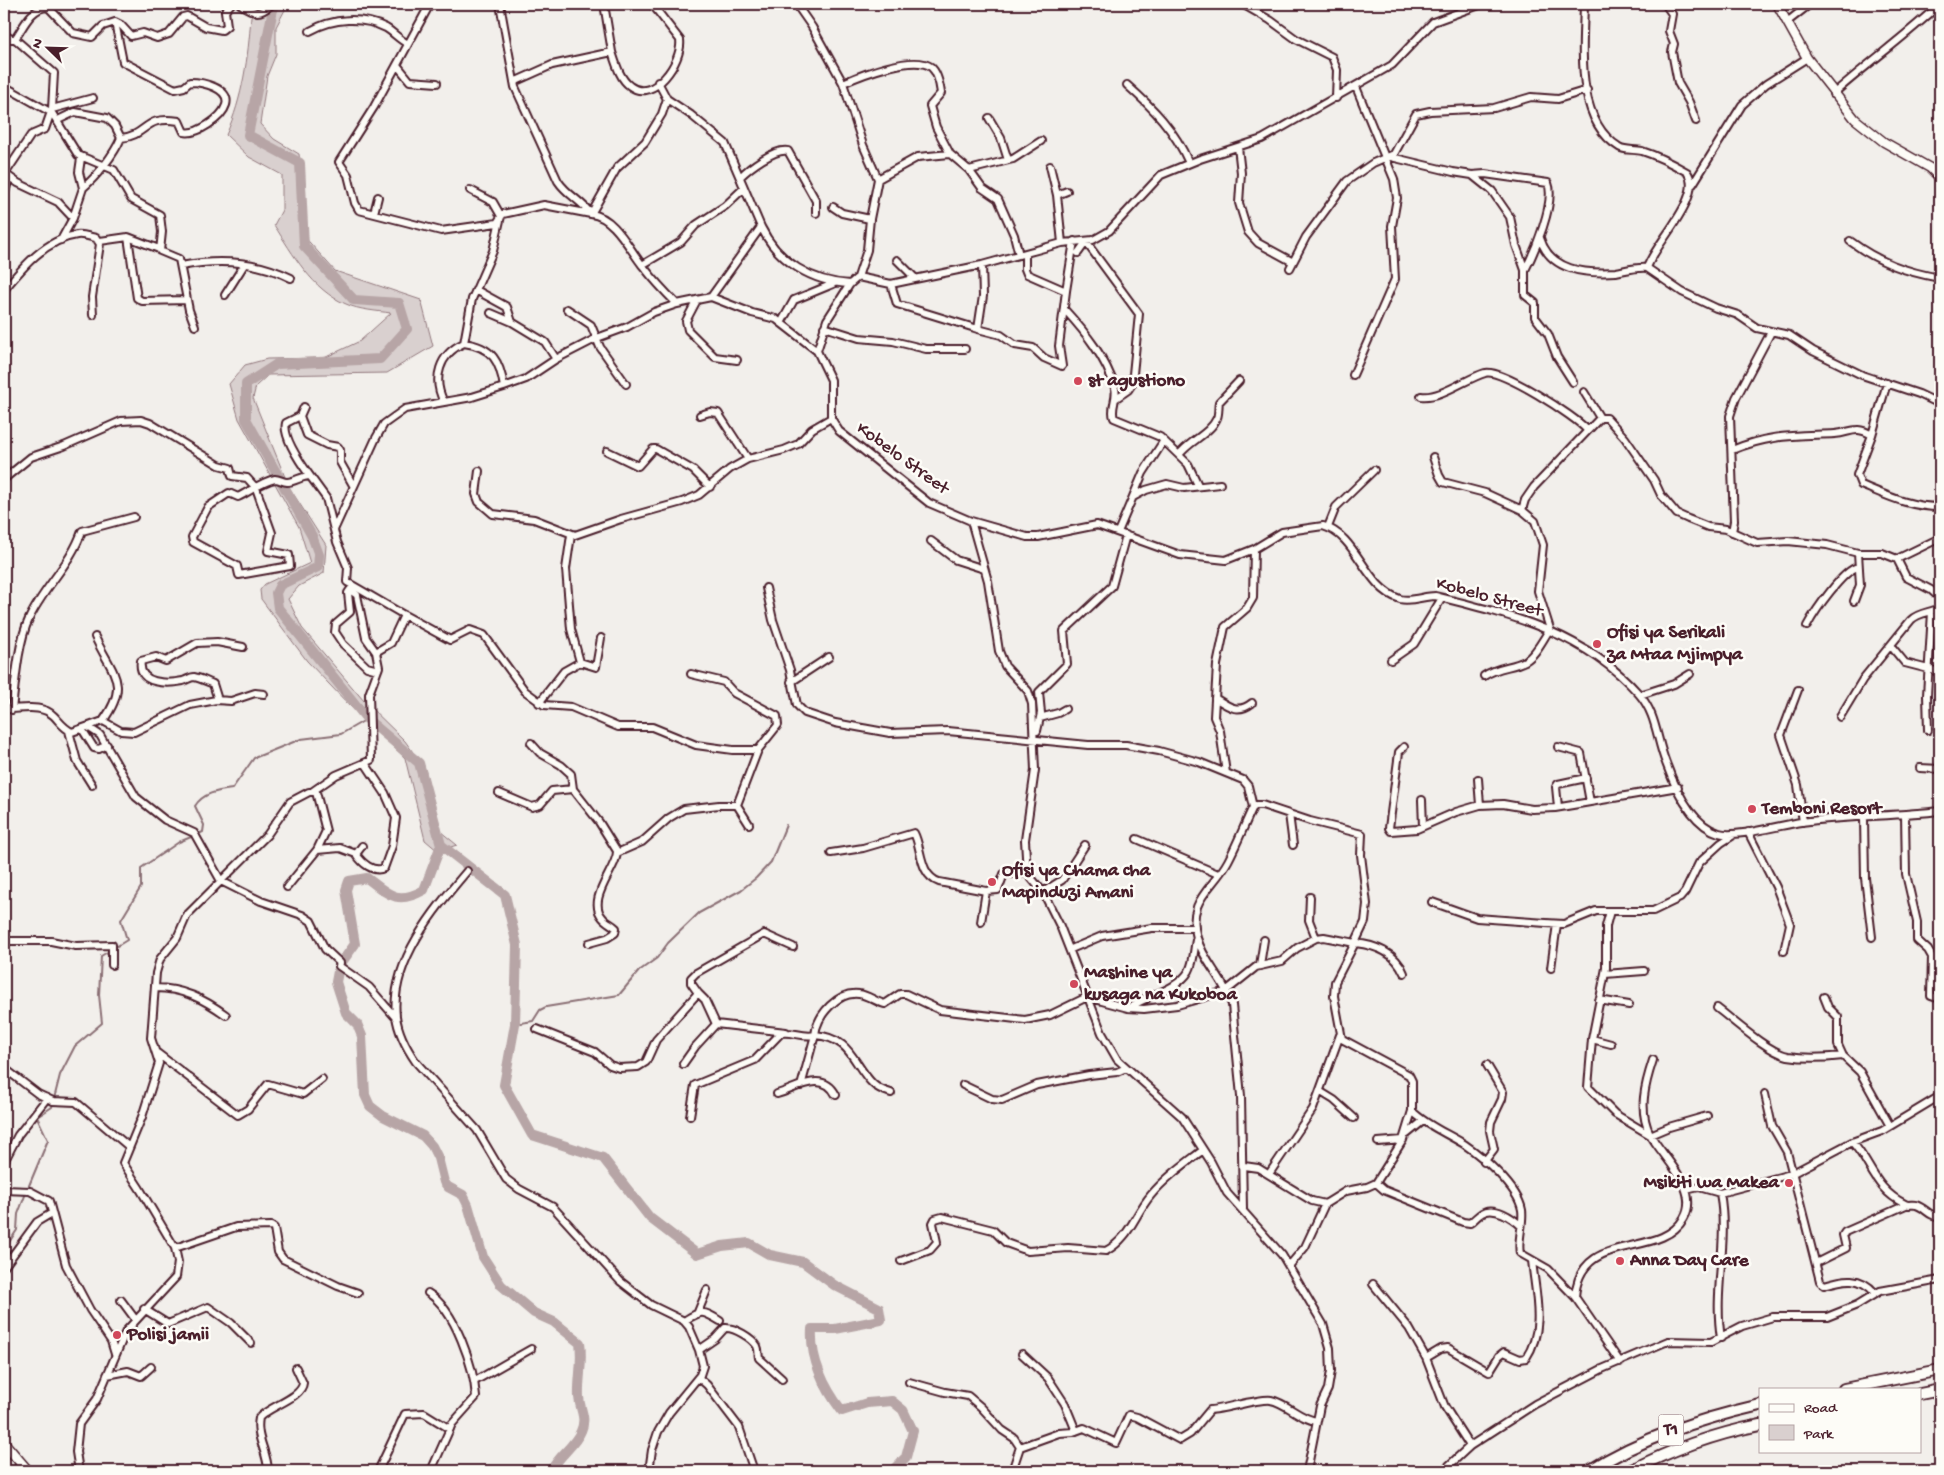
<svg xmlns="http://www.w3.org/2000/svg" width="1944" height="1475" font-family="'Gochi Hand',sans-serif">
  <rect width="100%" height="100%" fill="#f2efeb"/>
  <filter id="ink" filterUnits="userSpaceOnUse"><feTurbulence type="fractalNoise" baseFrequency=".02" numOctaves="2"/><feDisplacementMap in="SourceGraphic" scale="10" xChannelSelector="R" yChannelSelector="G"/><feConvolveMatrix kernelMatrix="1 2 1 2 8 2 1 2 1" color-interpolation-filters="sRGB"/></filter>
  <g filter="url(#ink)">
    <path fill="#d9d0cf" stroke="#92787d" d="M266 4H288L276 27V54L267 76 260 124 274 139 299 154 303 191 302 234 335 271 421 300 433 346 387 373 268 375 256 386 253 398 289 487 326 545 324 573 299 586 288 599 302 628 364 701 405 741 425 769 440 831 457 845 438 851 425 840 405 758 351 707 307 661 261 599 260 590 265 584 310 563 299 527 239 419 229 384 245 365 267 359 324 358 360 341 391 313C377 311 359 310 346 304 312 290 293 254 274 225L282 210V175L249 157 226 135C243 97 248 58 251 17Z"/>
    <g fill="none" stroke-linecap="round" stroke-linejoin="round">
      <path stroke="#8b6f75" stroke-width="2" d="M515 1024 533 1021 540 1010 546 1007 619 995 639 971 657 958 668 943 699 913 741 890 756 878 771 862 786 825
        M28 1188 48 1140 37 1117 52 1107 60 1075 75 1046 102 1023 99 995 101 956 127 940 121 920 141 887V868L179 842 203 832 204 825 195 806C203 793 217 791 232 789L254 758 301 739 341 734 367 719
        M4 1250 17 1230 18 1214 26 1193"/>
      <path stroke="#b7a5a6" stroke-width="10" d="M274 4 248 135 300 163 304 246 354 300 399 303 407 329 380 359 277 364 246 384V419L312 536 319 555 318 567 280 585 276 593 278 608 367 719 419 763 441 845 505 895 517 945 515 1024 504 1085 532 1135 603 1158 650 1218 697 1254 722 1246 749 1243 770 1255 803 1262 834 1285 879 1308 881 1320 835 1329H812C810 1359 824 1387 842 1411L867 1403 892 1401 903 1410 913 1431 906 1457 892 1471
        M441 845 424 890C397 905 389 895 367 878L349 881 346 890 355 944 339 966 336 982 346 1013 357 1024 362 1036 365 1095 370 1106 383 1116 423 1136 432 1146 438 1158 444 1182 448 1187 463 1195 468 1205 483 1257 501 1285 534 1313 554 1322 580 1343C583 1362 578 1379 579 1397 580 1411 587 1417 581 1431 575 1446 558 1456 551 1471"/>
      <g stroke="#4a1f2b" stroke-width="10">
        <path id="minor" d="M240 4C254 13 259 16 272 4
          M430 4 374 107 339 162 348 175 355 203 359 210 441 231 497 223 503 214 544 205 591 214 617 168 645 142 662 114 667 99 658 82
          M500 4 515 87 558 181C567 195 582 201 591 214 615 217 629 249 643 266 653 279 665 292 677 304
          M604 4 612 52
          M796 4 812 27 843 83 863 145 878 179 870 219 867 250 858 277 850 284 827 320 817 351
          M1242 4 1270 20 1296 39 1332 57 1337 70 1336 98
          M1584 4C1583 48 1575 120 1619 147 1625 151 1635 149 1642 151 1658 156 1673 164 1687 172 1705 196 1654 244 1647 268L1682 292 1716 308 1738 315 1757 328 1789 335 1813 351 1862 375 1919 394 1940 404
          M1665 4 1672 14 1669 31 1674 44 1672 52 1678 83 1689 102 1696 121
          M115 22 123 62 175 89 184 87 190 82C202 82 231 88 226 105 222 118 197 135 184 132L179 121C143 115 149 135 121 138
          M1787 22 1810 4
          M310 31C333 18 362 16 386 28 394 33 400 40 408 44
          M4 34 11 39H15C23 28 31 7 48 7L73 33 92 37 103 26 115 22 121 25 131 36 143 33 157 38 169 34 183 17 187 16 206 27 222 30 227 26 225 11 231 4
          M15 39 54 73 52 109
          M397 65 410 81 437 83
          M514 82 552 65 612 52C616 64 620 79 630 86 653 104 683 61 680 40L652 4
          M843 83C861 75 914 54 931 67 937 72 940 86 941 93L930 106 936 127 950 154 969 170 982 188 998 199 1014 235 1019 255
          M1127 85C1154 109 1174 129 1189 163
          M4 86 52 113 78 155 114 170 131 199 160 215 162 232 160 251 179 259 189 310 195 326
          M1833 94C1868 63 1906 36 1940 4
          M667 99 691 115 725 143 761 227 711 297
          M989 118 1001 138 1008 160
          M58 120 75 112 107 118 115 126 121 138C114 155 96 177 83 188
          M1238 147 1241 173 1239 203 1248 232 1258 243 1293 262
          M1391 157 1453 172 1472 175 1492 191 1510 217 1516 245 1525 270V295L1535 303V317L1548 334 1557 357 1573 382
          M1050 166 1057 195 1062 243
          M969 170 1013 159 1041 141
          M4 173 18 183 58 202 73 218
          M5 174 31 135 45 129 52 109 93 98
          M1472 175 1485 174 1548 183C1556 202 1534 253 1525 270
          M740 177C749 168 775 148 788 151L816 201V213
          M878 179 918 157 950 154
          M1693 184 1742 105 1766 84 1807 58
          M1057 195 1067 191
          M4 196 9 178
          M833 207 842 213 870 219
          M374 213 378 197
          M761 227C778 262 812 282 850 284
          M128 237 137 298 142 301 187 300
          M1540 238C1550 271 1585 274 1616 272 1627 270 1636 267 1647 268
          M61 240 73 218 83 188 79 172 81 158
          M100 241 128 237 159 249
          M1850 241C1878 262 1906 272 1940 278
          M1078 253 1086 242 1139 314 1132 384 1128 390 1115 399
          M1025 254V269L1027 274 1066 291 1059 346 1062 366
          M897 260 915 278
          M642 265 681 242 696 225 725 206 744 188
          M181 266C218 259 257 261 291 278
          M1290 268 1306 237 1347 181 1373 163 1394 154 1416 114 1430 111 1494 108 1531 97 1558 99 1587 90
          M858 277 891 284 982 265 1062 243 1093 240 1109 231 1161 175 1200 159 1262 139 1392 65 1433 22 1482 4
          M891 284 897 304 978 329 983 296 982 265
          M4 290C22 268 46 239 77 235 83 234 90 237 96 238L100 244 92 297 93 315
          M476 290 507 307 512 322 545 342 556 359
          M1066 291 1074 241
          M225 295 244 265
          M697 300 686 321 688 330 715 357 737 360
          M567 309 591 325 600 347 626 384
          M1065 310C1086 333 1106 358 1115 388 1118 398 1110 408 1114 418L1160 437 1188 464 1198 485
          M491 313 512 322
          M781 323 794 300 833 284
          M824 327 859 338 893 341 926 349H965
          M978 329 1001 335 1015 345 1033 348 1044 358 1062 366
          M464 343 472 299 493 251 501 216 493 202 470 190
          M1353 375 1395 279 1392 226 1397 198 1394 179 1356 87
          M1887 383 1872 435 1857 475 1861 485C1888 496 1910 507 1940 507
          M1584 392 1600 418H1607L1625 438 1654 480 1661 495 1677 514 1688 519 1708 527 1726 529 1757 543 1788 541 1827 545 1858 553H1882L1897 559 1906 577 1931 590 1940 598
          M1421 396C1440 399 1467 378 1485 373 1501 368 1576 417 1587 430
          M444 402C432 379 439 354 464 343 493 347 500 362 504 387
          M304 407 300 416 307 435 327 445 338 447 340 450V462L353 485
          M700 415 710 412 718 413 748 459 784 450 798 444 812 429 831 418
          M300 416 286 423C282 437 302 465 310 476
          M1732 450C1771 434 1794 436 1835 434 1851 433 1855 425 1872 435
          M607 451 638 466 653 449H656L693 470 710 487
          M1179 455C1189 441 1210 434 1217 418 1219 413 1218 407 1219 402L1239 381
          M1433 457 1439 475 1443 482 1485 493 1522 510 1535 521 1543 545 1538 591 1550 629C1543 639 1536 655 1525 661 1511 668 1499 666 1484 676
          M479 471 476 494 479 502 493 514 534 519 575 535 621 519 682 502 699 495 730 469 748 459
          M4 479 31 457 64 446 121 421 141 420 150 423 219 465 230 468 232 476 247 478 256 488 272 533 268 551 289 555 290 566 239 575 237 566 193 542 192 537 208 507 229 493 238 497C249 492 263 481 275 479 279 479 283 482 287 482 295 482 301 476 310 476L326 498 337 542 348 568 347 582 404 615
          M1133 497 1146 490 1167 484 1184 488 1220 484
          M1522 510 1525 500 1534 487 1600 418
          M971 521 988 581 999 651 1005 666 1028 691 1032 704 1035 770 1025 840 1027 873 1043 892 1060 926 1102 1033 1117 1059 1182 1117 1211 1162 1227 1193 1282 1255 1323 1324 1330 1348 1331 1371 1328 1389 1320 1406 1307 1471
          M1328 527 1336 507 1374 470
          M334 530 376 438 384 424 405 409 472 397 504 387 526 379 556 359 597 338 627 327 654 312 677 304 711 297 752 313 776 319 817 351 831 380V418L839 431 929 503 971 521 1027 537H1038L1097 525 1180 555 1226 560 1254 549 1282 532 1323 526C1358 536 1364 587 1400 599 1411 602 1424 596 1435 596 1511 615 1584 632 1639 694 1657 715 1656 738 1666 763 1675 788 1692 825 1719 833 1736 838 1781 825 1801 822 1847 816 1894 816 1940 811
          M1118 532 1143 473 1163 442
          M1732 532 1734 521 1730 416 1736 398 1771 332
          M571 535 566 569 571 629 580 662
          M931 541 956 560 984 569
          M1897 559 1940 538
          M766 588 773 620 790 670 797 705 805 713 835 723 890 733 948 731 1088 745H1126L1159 751 1199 762 1243 780 1248 786 1253 807
          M1854 601 1860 585 1858 553
          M1807 626C1815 611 1843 570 1858 567
          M95 637C111 672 131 683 103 721
          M1891 646 1905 663 1940 672
          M376 652 366 638 357 595 350 590 348 593 350 612 336 624 335 632 343 644 367 667 378 670
          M1391 660 1414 644 1442 598
          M791 682 829 657
          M1798 690 1781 735 1798 785 1803 822
          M1640 695 1674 684 1690 674
          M1215 698C1229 707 1238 714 1252 703
          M218 700 213 684C208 682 200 678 194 677 190 677 187 680 183 681 168 684 137 685 141 661L156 657 166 661 197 643 217 642 243 647
          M539 703 564 671 580 662 596 667 601 638
          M4 709C20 710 41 703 54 716 60 722 63 728 72 732L103 721 121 731 134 732 190 705 216 700 231 701 255 693 264 694
          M12 710C15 684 18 642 29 619 43 588 71 564 82 531L134 517
          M1840 717 1863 679 1911 620C1919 612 1930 613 1940 608
          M1040 718 1058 713 1065 709
          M88 727 100 735 136 797 165 820 194 833 221 881 267 835 290 802 309 792H316L326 831 317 850 287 887
          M82 729 94 748 99 749 107 745
          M1928 730 1927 695 1932 612
          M69 731 77 761 92 785
          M1037 731 1041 713 1039 692 1067 664 1064 631 1112 586 1126 535
          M531 743 540 753 561 765 571 774 573 789 599 822 617 851C618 868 585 899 603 918 606 922 612 924 616 928L615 933 607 938 589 943
          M1404 747 1399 752 1398 760 1389 828 1391 831 1417 829 1456 812 1480 805 1503 804 1532 809 1555 808 1678 787
          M1558 747 1581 753 1590 802
          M1920 768 1940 769
          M1226 773 1220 731 1214 717 1217 665 1225 627 1247 608 1253 598 1254 549
          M1478 779 1480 805
          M313 791 336 775 371 760 369 694 379 667 376 652 391 643 404 615 450 640 470 630 484 635 525 691 544 705 571 707 618 727H652L696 745 733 750H758L778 725 777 716 734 693 724 682 691 674
          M499 793 532 807 540 805 552 791 573 789
          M1422 800 1423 826
          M1558 807 1556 787 1558 784 1586 778
          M1289 814 1293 845
          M1905 815 1906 874 1917 922V940L1928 950 1932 957 1931 996 1940 999
          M1864 818 1865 878 1872 937
          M749 824 737 805 758 750
          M1748 832 1776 887 1790 924 1784 951
          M1137 839 1218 874
          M317 850 340 848 356 854 362 846
          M617 853 642 842 669 818 684 809 719 805H737
          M831 853 863 848 914 833C922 848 919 875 939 882L986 891
          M356 854C362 863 373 873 384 868L392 846 396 818 385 793 365 763
          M467 871C434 910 390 962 396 1016 398 1032 407 1049 416 1062L477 1130 506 1179 519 1189 553 1207 620 1281 651 1305 684 1321 689 1327 699 1350 703 1366 700 1375 669 1413 658 1432 652 1450 649 1471
          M1043 892 1062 880 1085 845
          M1310 897 1309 920 1316 938
          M1432 902 1477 918 1546 923 1564 924 1596 911H1653L1680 898 1685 892 1699 863 1721 843 1732 836
          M1610 911 1606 926V968L1592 1039 1588 1087 1615 1114 1650 1135 1669 1127 1707 1116
          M981 922 986 891 998 890 1004 874 1027 873
          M4 941H51L76 946 112 945V965
          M1071 949 1102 936 1152 928H1195
          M1260 965 1264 940
          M1551 968 1557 924
          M1404 973C1396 953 1375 945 1355 943L1335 982 1334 996 1342 1039 1409 1075 1412 1081V1111C1426 1125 1446 1133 1464 1144 1483 1157 1518 1187 1522 1210 1524 1223 1517 1242 1520 1253L1548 1269 1575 1297 1620 1362
          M1605 974 1644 971
          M155 988C182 988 204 999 226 1015
          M698 993 691 983V978L696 973 764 934 793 947
          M1824 997 1828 1007 1838 1017V1045L1843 1056
          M1599 1000 1629 1005
          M1128 1008C1146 996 1178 990 1189 971 1194 962 1194 949 1196 940
          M1717 1008C1734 1021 1768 1052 1788 1056 1806 1059 1825 1058 1843 1056L1860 1072 1890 1126
          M716 1024 786 1032
          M537 1029 595 1052 610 1065 619 1068 638 1067 646 1062 656 1040 698 993 705 1000 716 1024 695 1047 683 1064
          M1592 1039 1611 1044
          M157 1053 238 1115 248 1109 268 1084 303 1094 322 1079
          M1939 1061 1940 1062
          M4 1068 38 1094 53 1101 76 1102 128 1146
          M963 1085 992 1099 1002 1100 1037 1085 1089 1075 1117 1072 1126 1068
          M801 1086 815 1035C852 1038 852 1063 873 1084 878 1089 885 1091 891 1093
          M1321 1092 1334 1100 1354 1118
          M777 1094C798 1088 823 1070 836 1095
          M1765 1094 1772 1126 1787 1152 1820 1281 1824 1285C1844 1279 1860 1275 1875 1293
          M690 1116 695 1085 755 1060 781 1033C793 1031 803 1038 815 1035 817 1015 838 991 859 994 868 995 876 1002 885 1004L900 994H906L940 1010 1025 1020 1050 1015 1087 997 1128 1008 1144 1009 1177 1005 1226 991 1256 967 1282 961 1297 948 1316 938 1324 937 1355 943 1365 922 1367 904 1361 855 1362 834 1310 821 1262 805H1256L1252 809C1244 826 1237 844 1228 861 1213 889 1186 900 1197 938 1204 963 1225 980 1232 1005L1241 1096 1243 1209
          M1407 1134 1423 1121
          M1378 1142 1403 1140
          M1852 1142C1872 1164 1874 1189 1905 1204 1908 1206 1912 1204 1916 1205 1926 1208 1929 1217 1940 1216
          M4 1162 18 1135 47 1098
          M1484 1162 1494 1149 1490 1131 1491 1122 1502 1099 1503 1092 1487 1065
          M1244 1166 1258 1168 1312 1201 1325 1204 1346 1191 1367 1187 1376 1183 1403 1140 1412 1111
          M1269 1174 1313 1109 1340 1035
          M1376 1183 1384 1190 1463 1222 1470 1223C1474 1220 1477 1216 1482 1213 1494 1205 1513 1218 1521 1226
          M4 1190 30 1191 49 1201 66 1265 90 1310 111 1341 115 1354
          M1686 1190 1699 1187 1720 1193 1791 1174 1852 1142 1882 1131 1940 1096
          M1720 1193C1729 1242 1713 1290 1721 1338
          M175 1248 236 1227 271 1226 274 1228 278 1252 283 1259 338 1286 358 1293
          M901 1261 930 1250 937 1242 933 1223 935 1219 942 1217 993 1230 1006 1243 1028 1251 1068 1248 1106 1251C1130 1238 1134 1215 1151 1195 1166 1177 1185 1164 1203 1150
          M1816 1263 1846 1248 1843 1235 1845 1232 1906 1205
          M1289 1266 1305 1247 1325 1204
          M4 1267 37 1222 52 1213
          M1373 1284 1409 1328 1426 1358 1445 1407 1470 1446
          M428 1293C455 1309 474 1367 476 1397L452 1424 431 1471
          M1575 1297C1580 1228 1660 1261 1684 1218 1701 1189 1662 1157 1650 1134 1638 1110 1645 1084 1653 1060
          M121 1300 135 1319
          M144 1309 168 1324 208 1307 231 1323 251 1343
          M698 1312 707 1290
          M684 1321C702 1310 702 1310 720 1321
          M699 1350 715 1339 725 1328C734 1327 752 1338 757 1346 759 1350 758 1354 759 1358L782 1379
          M1022 1354 1048 1378 1065 1404 1076 1431
          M1426 1358 1441 1349 1448 1348 1489 1372 1499 1356 1504 1352 1520 1359 1526 1358C1546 1328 1535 1293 1532 1260
          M107 1375 128 1371 141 1376 151 1367
          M699 1378 707 1385 739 1427 754 1471
          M475 1381 531 1349
          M909 1382 945 1392 968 1396 981 1407 1002 1430 1014 1438 1020 1447
          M15 1471 21 1464
          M79 1471 76 1452 79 1424 97 1399 126 1331 176 1277 178 1262 175 1248 140 1189 123 1163 142 1117 159 1063 151 1038 156 973 160 959 177 938 187 915 221 881 261 901 302 915 311 921 325 949 340 963 339 966 369 987 396 1018
          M268 1471C268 1452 255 1438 259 1418 267 1407 302 1398 303 1383L296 1368
          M378 1471 405 1414 424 1413 450 1429
          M1012 1471 1020 1447 1059 1433 1073 1432 1084 1428 1116 1443 1129 1415 1137 1417 1180 1440 1190 1434 1210 1410C1224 1409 1261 1398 1271 1400 1287 1403 1301 1420 1317 1421
          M1443 1471 1470 1446 1535 1404 1602 1369 1668 1341 1711 1342 1742 1326 1773 1317H1827L1857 1305 1880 1291 1940 1280
          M1935 1471 1940 1470"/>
      </g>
      <g stroke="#4a1f2b" stroke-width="11">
        <path id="tertiary" d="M1777 4 1807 58 1855 119 1884 142 1930 168 1940 178"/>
      </g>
      <g stroke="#4a1f2b" stroke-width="12">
        <path id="secondary" d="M4 1443 28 1471"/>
      </g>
      <g stroke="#4a1f2b" stroke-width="14">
        <path id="trunk" d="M1844 1389 1940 1370
          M1920 1394 1940 1390
          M1589 1471C1641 1438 1700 1419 1760 1405
          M1630 1471C1672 1449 1715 1434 1760 1425"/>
      </g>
      <use href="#minor" stroke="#fdfcf7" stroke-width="6"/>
      <use href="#tertiary" stroke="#fdfcf7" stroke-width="8"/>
      <use href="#secondary" stroke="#fdfcf7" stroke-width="9"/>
      <use href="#trunk" stroke="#fdfcf7" stroke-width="10"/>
    </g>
  </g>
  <g fill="#d1495b" stroke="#fdfcf7" stroke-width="2">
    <circle cx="1078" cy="381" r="5"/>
    <circle cx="1597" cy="644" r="5"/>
    <circle cx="1752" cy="809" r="5"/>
    <circle cx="992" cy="882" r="5"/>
    <circle cx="1074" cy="984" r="5"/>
    <circle cx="1789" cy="1183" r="5"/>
    <circle cx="1620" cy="1261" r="5"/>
    <circle cx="117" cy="1335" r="5"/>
  </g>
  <g text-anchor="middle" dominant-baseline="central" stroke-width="5" stroke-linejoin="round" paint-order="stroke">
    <rect fill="#fdfcf7" stroke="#806168" stroke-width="1" x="1658.5" y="1414.5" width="25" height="31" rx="4"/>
    <g font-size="18" font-weight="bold" fill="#4a1f2b">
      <text x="1671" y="1430">T1</text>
    </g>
    <g font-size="19" font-weight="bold" fill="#4a1f2b" stroke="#fdfcf7" text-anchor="start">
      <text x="1088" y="381">st agustiono</text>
      <text x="1607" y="633">Ofisi ya Serikali<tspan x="1607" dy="22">za Mtaa Mjimpya</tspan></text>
      <text x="1762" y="809">Temboni Resort</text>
      <text x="1002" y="871">Ofisi ya Chama cha<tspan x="1002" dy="22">Mapinduzi Amani</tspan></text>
      <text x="1084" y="973">Mashine ya<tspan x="1084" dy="22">kusaga na Kukoboa</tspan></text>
      <text x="1779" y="1183" text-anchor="end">Msikiti wa Makea</text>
      <text x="1630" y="1261">Anna Day Care</text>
      <text x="127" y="1335">Polisi jamii</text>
    </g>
    <g font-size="19" fill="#4a1f2b" stroke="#fdfcf7">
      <text transform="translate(902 459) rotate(36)">Kobelo Street</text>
      <text transform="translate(1489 598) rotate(15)">Kobelo Street</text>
    </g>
  </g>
  <rect width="1944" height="1475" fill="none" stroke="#fdfcf7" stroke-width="20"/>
  <rect x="10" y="10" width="1924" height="1455" fill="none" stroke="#4a1f2b" stroke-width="2" filter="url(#ink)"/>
  <rect x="1759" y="1388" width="162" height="65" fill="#fdfcf7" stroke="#b5a4a5"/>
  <rect x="1769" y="1404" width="25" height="8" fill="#fdfcf7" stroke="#b5a4a5"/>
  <text x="1804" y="1412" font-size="15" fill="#4a1f2b">Road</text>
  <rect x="1769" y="1425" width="25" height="15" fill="#d9d0cf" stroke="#b5a4a5"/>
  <text x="1804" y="1438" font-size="15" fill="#4a1f2b">Park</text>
  <g transform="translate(48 48) rotate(293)" stroke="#fdfcf7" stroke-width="4" paint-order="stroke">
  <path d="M0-4L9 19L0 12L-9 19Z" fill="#4a1f2b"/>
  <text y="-8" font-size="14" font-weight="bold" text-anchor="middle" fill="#4a1f2b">N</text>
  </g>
</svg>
